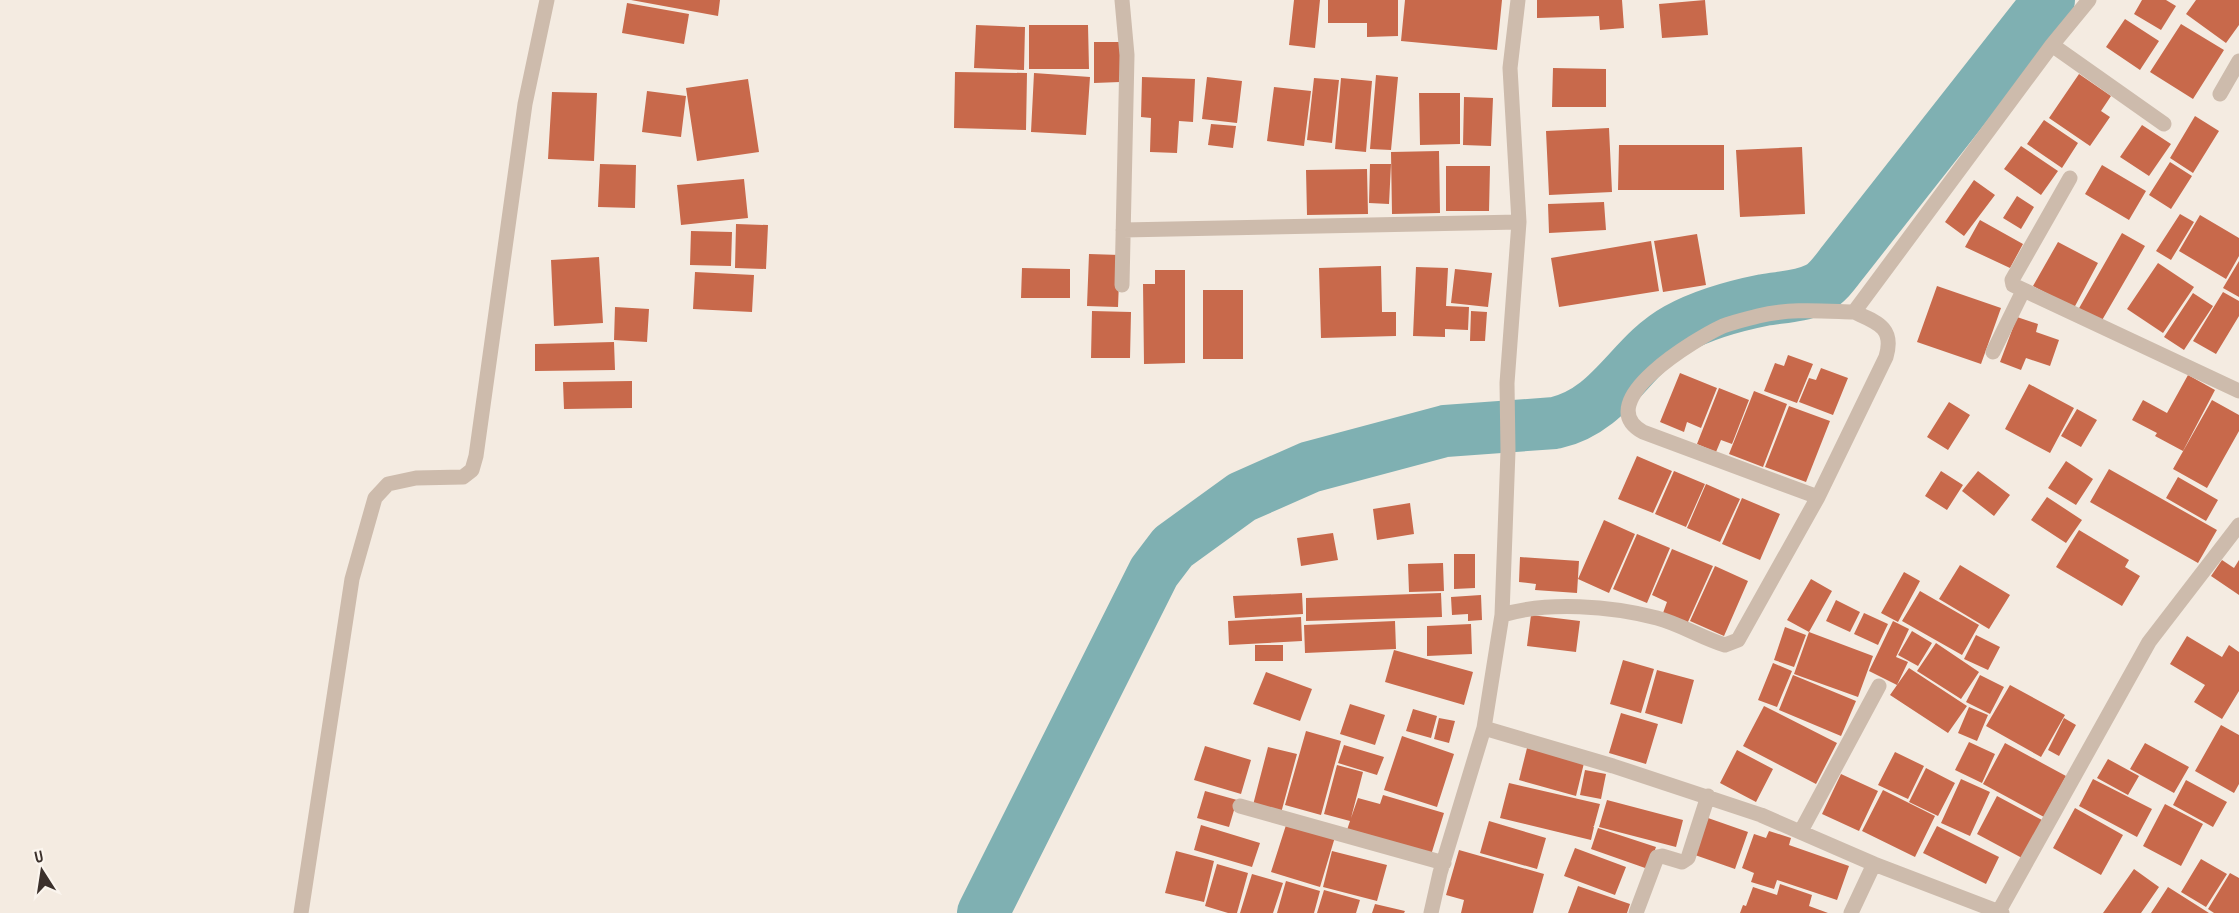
<svg xmlns="http://www.w3.org/2000/svg" width="2239" height="913" font-family="'PT Sans Narrow',sans-serif">
  <rect width="100%" height="100%" fill="#f4ebe1"/>
  <g fill="none" stroke-linecap="round" stroke-linejoin="round">
    <path stroke="#7fb0b2" stroke-width="52" d="M983 913 1154 572 1173 547 1242 497 1310 467 1445 431 1555 423C1612 410 1630 355 1677 329 1704 314 1734 306 1764 300 1781 297 1802 297 1818 288 1828 283 1836 271 1843 262L2049 0"/>
  </g>
  <path fill="#c8694b" d="M631 0H720L718 16Z
    M1294 0H1320L1315 48 1289 45Z
    M1328 0H1398V36L1367 37V23H1328Z
    M1405 0H1502L1497 50 1401 41Z
    M1537 0H1622L1624 28 1600 30 1599 16 1537 18Z
    M1705 0 1708 35 1662 38 1659 4Z
    M2142 0H2166L2176 6 2161 30 2134 14Z
    M2196 0H2239V25L2226 43 2186 14Z
    M627 3 689 14 684 44 622 33Z
    M2125 19 2159 41 2140 70 2106 47Z
    M2181 24 2224 50 2193 99 2150 72Z
    M976 25 1025 27 1024 70 974 68Z
    M1029 25H1088L1089 69H1029Z
    M1094 42H1120V82L1094 83Z
    M1553 68 1606 69V107H1552Z
    M955 72 1027 73 1026 130 954 128Z
    M1034 73 1090 77 1086 135 1031 132Z
    M2079 74 2111 96 2101 111 2110 117 2090 146 2049 118Z
    M1376 75 1398 77 1391 150 1370 149Z
    M1142 77 1195 79 1193 122 1179 121 1177 153 1150 152 1151 118 1141 117Z
    M1207 77 1242 81 1237 123 1202 119Z
    M1314 78 1339 80 1332 143 1307 140Z
    M1341 78 1372 81 1366 152 1335 149Z
    M748 79 759 152 697 161 686 88Z
    M1274 87 1311 91 1304 146 1267 141Z
    M647 91 686 96 681 137 642 132Z
    M552 92 597 93 594 161 548 159Z
    M1419 93H1460V144L1420 145Z
    M1464 97 1493 98 1491 146 1463 145Z
    M2195 116 2219 131 2193 173 2170 158Z
    M2044 120 2078 143 2062 168 2027 144Z
    M1211 124 1236 126 1233 148 1208 145Z
    M2142 125 2171 144 2149 176 2120 157Z
    M1609 128 1612 192 1549 195 1546 131Z
    M1619 145H1724V190H1618Z
    M2021 146 2058 171 2041 195 2004 169Z
    M1802 147 1805 214 1740 217 1736 150Z
    M1439 151 1440 213 1392 214 1391 152Z
    M2170 162 2192 176 2171 209 2149 195Z
    M600 164 636 165 635 208 598 207Z
    M1370 164H1391L1389 204 1369 203Z
    M2102 165 2146 191 2129 220 2085 194Z
    M1446 166H1490L1489 211H1446Z
    M1367 169 1368 214 1307 215 1306 170Z
    M744 179 748 218 681 225 677 185Z
    M1974 180 1995 195 1964 236 1945 222Z
    M2017 196 2034 207 2021 229 2003 218Z
    M1604 202 1606 230 1549 233 1548 204Z
    M2180 214 2194 222 2171 260 2156 251Z
    M2200 215 2239 238V256L2226 279 2179 251Z
    M1980 220 2023 244 2010 268 1965 247Z
    M736 224 768 225 766 269 735 268Z
    M691 231 732 232 731 266 690 265Z
    M2122 233 2145 246 2101 322 2078 310Z
    M1697 234 1706 285 1663 292 1654 241Z
    M1651 241 1659 291 1559 307 1551 258Z
    M2058 242 2098 263 2074 308 2033 286Z
    M1089 254 1120 255 1118 307 1087 306Z
    M599 257 603 323 554 326 551 260Z
    M2239 261V297L2223 288Z
    M2158 263 2194 287 2163 333 2127 309Z
    M1381 266 1382 312H1396V336L1321 338 1319 268Z
    M1416 267 1448 268 1446 306 1469 307 1468 330 1445 329V337L1413 336Z
    M1022 268 1070 269V298H1021Z
    M1455 269 1492 273 1488 307 1451 303Z
    M1155 270H1185V363L1144 364 1143 284H1155Z
    M695 272 754 275 752 312 693 309Z
    M1937 286 2001 308 1981 364 1917 342Z
    M1203 290H1243V359H1203Z
    M2223 292 2239 301V316L2216 354 2193 341Z
    M2193 293 2213 306 2184 350 2164 337Z
    M615 307 649 309 647 342 614 340Z
    M1092 311 1131 312 1130 358H1091Z
    M1471 311 1487 312 1485 341H1470Z
    M2017 317 2038 324 2036 332 2059 340 2050 366 2026 358 2021 370 2000 362Z
    M614 342 615 370 535 371V344Z
    M1788 355 1813 364 1797 403 1764 391 1775 363 1784 366Z
    M1821 368 1848 378 1833 415 1799 402 1809 378 1816 380Z
    M1680 373 1717 388 1701 428 1687 422 1684 432 1660 422Z
    M2188 375 2215 390 2183 451 2155 436 2157 433 2132 420 2143 400 2167 413Z
    M632 381V408L564 409 563 382Z
    M2029 384 2074 408 2050 453 2005 429Z
    M1719 388 1749 400 1732 444 1721 440 1716 452 1697 444Z
    M1754 391 1787 404 1763 467 1729 454Z
    M2212 400 2239 415V431L2207 488 2173 469Z
    M1949 402 1970 415 1948 450 1927 437Z
    M1789 406 1830 421 1806 482 1765 467Z
    M2077 409 2097 420 2081 447 2061 436Z
    M1637 456 1672 471 1653 513 1618 499Z
    M2066 461 2093 479 2076 505 2048 488Z
    M2109 469 2217 530 2198 563 2090 502Z
    M1674 471 1705 484 1686 527 1655 514Z
    M1941 471 1963 485 1947 510 1925 496Z
    M1978 471 2010 495 1994 516 1962 491Z
    M2178 477 2218 500 2206 521 2166 498Z
    M1706 484 1740 499 1720 542 1687 528Z
    M2047 497 2082 520 2066 543 2031 520Z
    M1742 498 1780 514 1760 560 1722 544Z
    M1410 503 1414 534 1377 540 1373 509Z
    M1604 520 1635 534 1609 593 1578 579Z
    M2079 530 2129 560 2125 567 2140 576 2122 606 2056 567Z
    M1333 533 1338 560 1301 566 1297 538Z
    M1637 534 1670 548 1647 603 1613 589Z
    M1672 549 1713 566 1687 624 1663 613 1667 602 1652 595Z
    M1454 554H1475V588L1454 589Z
    M1520 557 1579 561 1577 593 1535 590 1536 584 1519 582Z
    M2222 560 2234 568 2239 560V595L2211 576Z
    M1443 563 1444 591 1409 592 1408 564Z
    M1960 565 2010 595 1989 629 1939 599Z
    M1715 566 1748 581 1724 636 1690 621Z
    M1904 572 1920 581 1898 622 1881 613Z
    M1811 579 1832 591 1809 632 1787 620Z
    M1920 591 1979 625 1962 655 1902 621Z
    M1302 593 1303 614 1235 618 1233 596Z
    M1441 593 1442 617 1306 621V598Z
    M1481 595 1482 620 1468 621V614L1452 615 1451 597Z
    M1836 600 1860 612 1850 632 1826 621Z
    M1864 613 1888 624 1878 645 1854 634Z
    M1531 615 1580 621 1576 652 1527 646Z
    M1301 617 1302 641 1229 645 1228 621Z
    M1395 621 1396 649 1305 653 1304 625Z
    M1893 621 1909 629 1896 657 1908 662 1897 685 1869 671Z
    M1471 624 1472 654 1427 656V626Z
    M1785 627 1806 635 1794 667 1774 660Z
    M1912 631 1932 643 1918 666 1898 655Z
    M1809 632 1873 656 1858 697 1794 674Z
    M1976 635 2000 647 1988 670 1964 659Z
    M2187 636 2222 657 2229 645 2239 652V691L2222 719 2194 702 2205 685 2170 664Z
    M1936 643 1979 672 1961 699 1917 671Z
    M1255 645H1283V661H1255Z
    M1394 650 1473 672 1464 705 1385 682Z
    M1623 660 1654 669 1641 713 1610 704Z
    M1773 663 1792 671 1777 707 1758 700Z
    M1909 668 1967 706 1948 733 1890 695Z
    M1657 670 1694 680 1682 724 1645 713Z
    M1266 672 1312 689 1300 721 1253 704Z
    M1793 675 1856 701 1841 736 1779 710Z
    M1980 675 2004 687 1990 714 1966 702Z
    M2010 685 2065 715 2041 757 1986 726Z
    M1350 704 1385 715 1375 745 1340 734Z
    M1764 706 1837 743 1816 784 1743 746Z
    M1969 707 1988 715 1977 741 1958 733Z
    M1413 709 1437 716 1431 738 1406 731Z
    M1621 713 1658 724 1646 764 1609 753Z
    M1439 718 1455 721 1449 743 1434 739Z
    M2064 718 2076 725 2059 756 2048 750Z
    M2221 725 2239 735V784L2234 793 2195 771Z
    M1306 731 1341 741 1321 815 1285 805Z
    M1402 736 1454 754 1437 807 1384 790Z
    M1969 742 1995 754 1982 783 1955 770Z
    M2005 743 2066 776 2044 817 1983 784Z
    M2145 743 2189 767 2174 793 2130 769Z
    M1344 745 1384 757 1377 775 1338 763Z
    M1205 746 1251 760 1241 794 1194 780Z
    M1268 747 1297 754 1281 813 1253 805Z
    M1527 748 1584 763 1576 796 1519 780Z
    M1737 750 1773 769 1756 802 1720 783Z
    M1895 752 1924 766 1908 799 1878 785Z
    M2108 759 2139 776 2128 795 2097 778Z
    M1337 765 1363 772 1351 818 1358 798 1380 804 1383 795 1444 813 1431 855 1347 830 1350 821 1324 814Z
    M1926 768 1955 783 1938 816 1909 802Z
    M1585 770 1606 774 1601 799 1580 795Z
    M1841 774 1878 791 1859 831 1822 814Z
    M1961 779 1990 792 1970 836 1941 823Z
    M2093 779 2152 809 2137 837 2079 806Z
    M2186 780 2227 802 2213 827 2173 805Z
    M1509 783 1600 804 1594 826H1593L1594 827 1591 840 1500 818Z
    M1883 790 1935 816 1915 857 1862 831Z
    M1205 791 1237 800 1229 827 1197 818Z
    M1997 796 2042 820 2022 858 1977 834Z
    M1607 800 1683 820 1676 847 1599 827Z
    M2165 804 2203 824 2181 866 2143 846Z
    M2075 808 2123 835 2101 875 2053 848Z
    M1708 818 1748 832 1735 869 1695 855Z
    M1489 821 1546 838 1537 869 1480 853Z
    M1287 822 1335 837 1320 887 1271 872Z
    M1201 825 1260 843 1252 867 1194 850Z
    M1937 826 1999 857 1986 884 1923 853Z
    M1598 828 1656 847 1648 869 1591 849Z
    M1769 831 1791 838 1789 845 1849 866 1837 900 1777 880 1774 889 1751 882 1754 873 1742 868 1754 834 1766 838Z
    M1575 848 1626 867 1615 895 1564 876Z
    M1459 850 1544 874 1533 913H1461L1464 900 1446 895Z
    M1176 851 1214 861 1204 902 1165 893Z
    M1332 851 1387 865 1377 901 1323 887Z
    M2201 859 2227 874 2206 907 2181 892Z
    M1217 864 1248 873 1237 913H1228L1205 906Z
    M2134 869 2159 887 2141 913H2103Z
    M2230 873 2239 878V913H2214L2208 909Z
    M1252 874 1283 883 1273 913H1240Z
    M1286 881 1320 891 1314 913H1277Z
    M1780 884 1812 895 1809 906 1828 913H1740L1743 905 1746 906 1753 887 1777 895Z
    M1578 886 1630 904 1627 913H1568Z
    M2168 887 2209 913H2151Z
    M1324 890 1360 900 1356 913H1317Z
    M1375 904 1405 911 1404 913H1372Z"/>
  <g fill="none" stroke-linecap="round" stroke-linejoin="round">
    <path stroke="#cdbbac" stroke-width="15" d="M1122 0 1127 55 1122 285
      M2052 45 2164 124
      M2220 94 2239 61
      M2070 178 2012 280 2013 285 2239 391
      M1123 230 1519 222
      M1993 352 2023 291
      M1818 497 1643 432C1589 402 1697 338 1723 326 1734 322 1747 319 1758 316 1790 308 1822 311 1854 312
      M1502 615C1548 601 1611 606 1657 618 1680 624 1702 638 1725 645L1738 640 1818 497 1886 357C1895 327 1876 322 1854 312L2052 45 2089 0
      M1484 728 1613 766 1761 815 1874 864 2002 913
      M1240 806 1444 863
      M1801 831 1879 686
      M1999 911 2149 642 2239 525
      M301 913 352 579 375 498 388 484 416 478 463 477 472 470 476 456 525 104 547 0
      M1431 913 1440 873 1484 728 1502 615 1508 451 1507 383 1519 222 1510 68 1518 0
      M1636 913 1657 857 1662 856 1682 862 1688 858 1708 796
      M1851 913 1874 864"/>
  </g>
  <g transform="translate(42 871) rotate(348)" stroke="#fbf5ee" stroke-width="4.5" paint-order="stroke">
  <path d="M0-4.5L10 22L0 15L-10 22Z" fill="#3b302b"/>
  <text y="-9" font-size="16" font-weight="bold" text-anchor="middle" fill="#3b302b">U</text>
  </g>
</svg>
